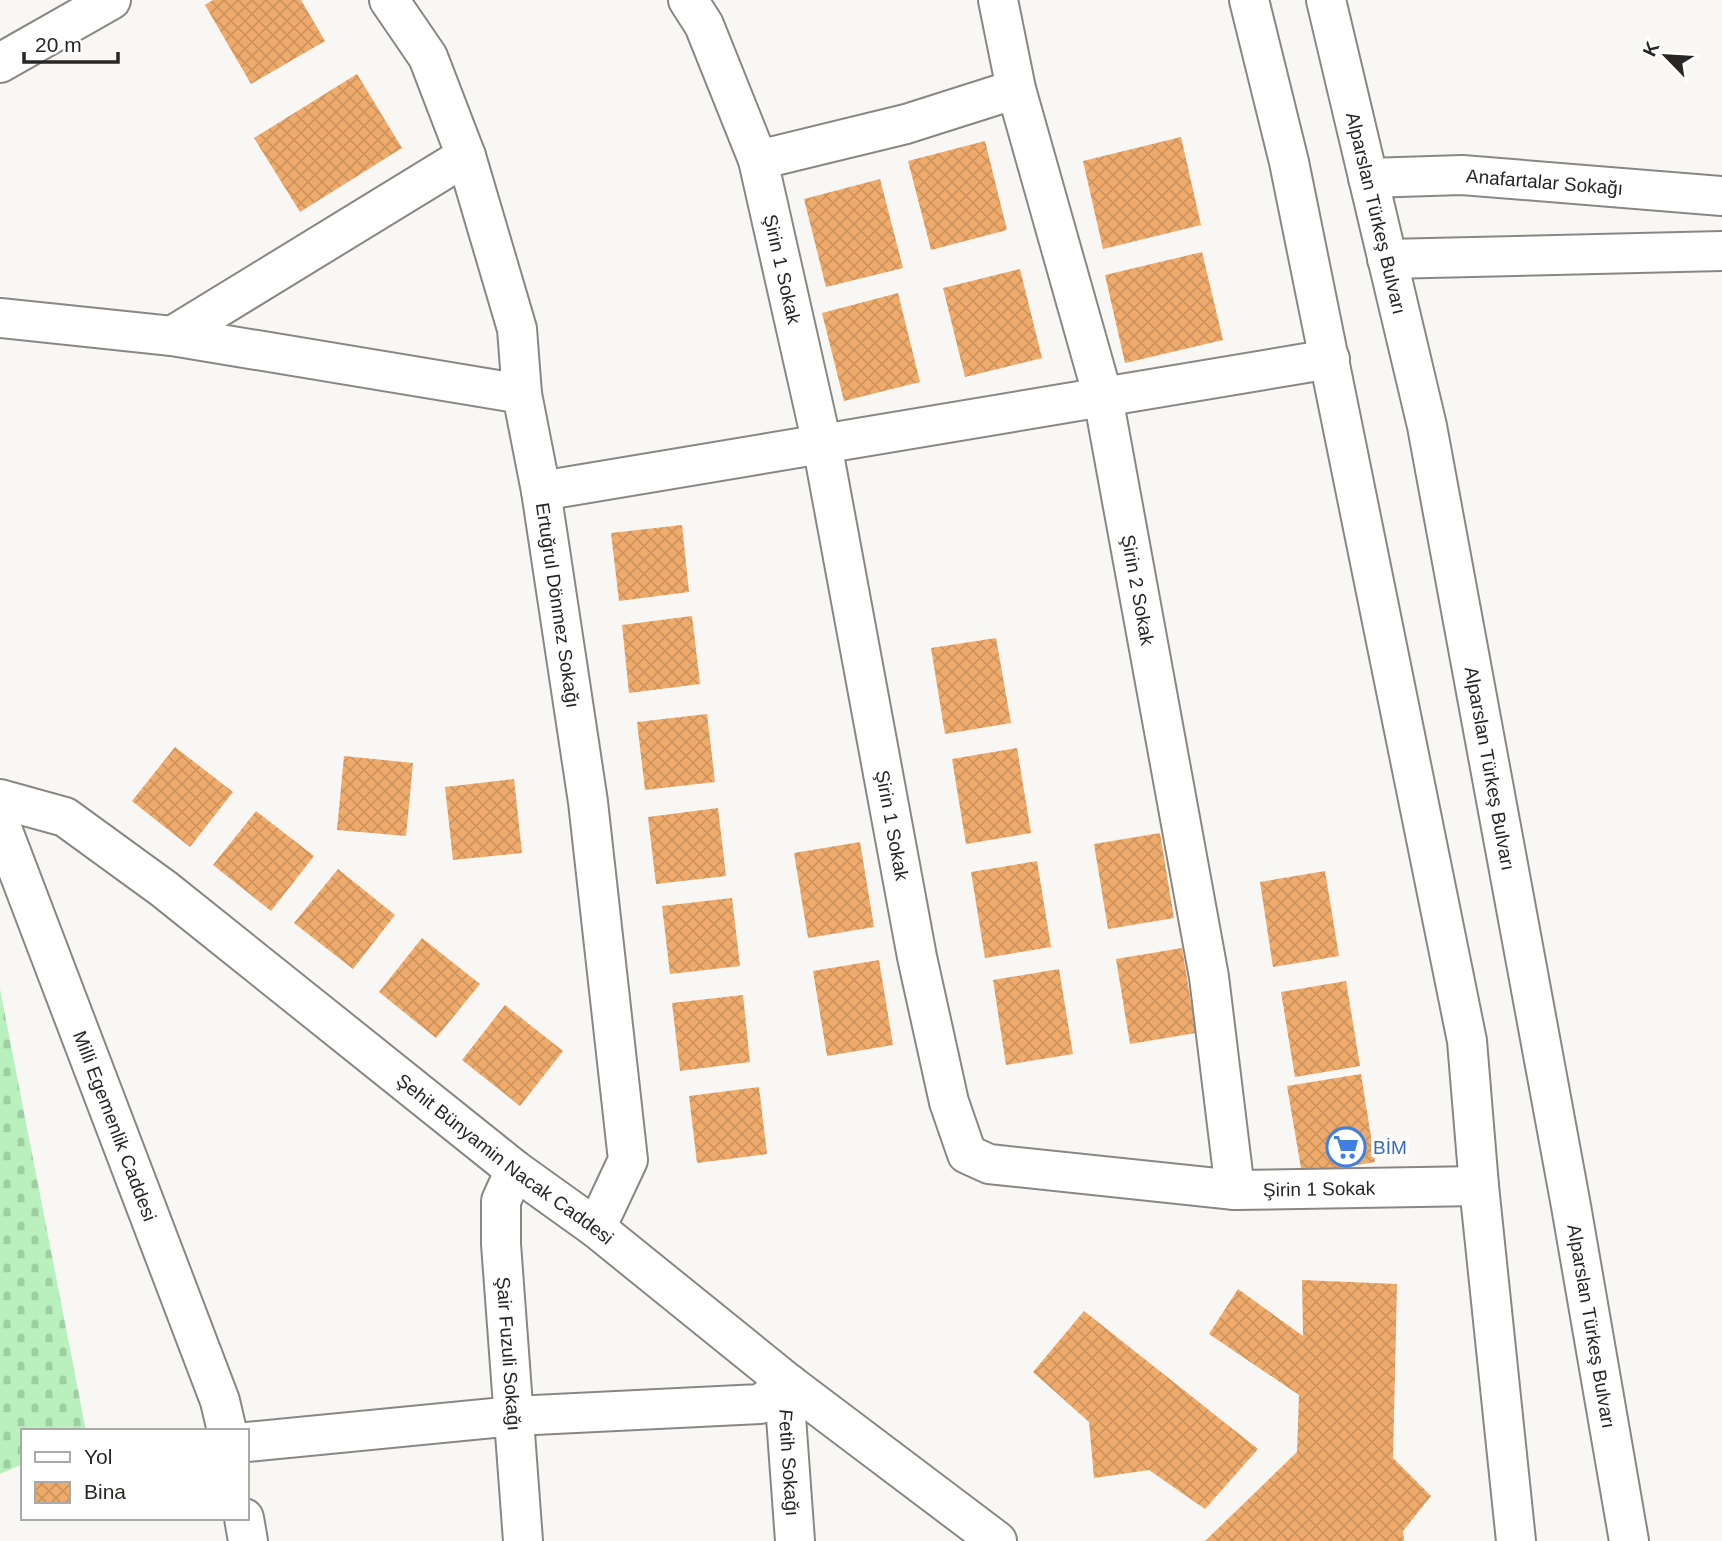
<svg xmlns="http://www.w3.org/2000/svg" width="1722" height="1541" font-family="Helvetica,sans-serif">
  <defs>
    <pattern id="cemetery-stones" width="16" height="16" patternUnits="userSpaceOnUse" patternTransform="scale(1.75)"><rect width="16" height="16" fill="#b9f0bd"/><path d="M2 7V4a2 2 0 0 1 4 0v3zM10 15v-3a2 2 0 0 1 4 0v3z" fill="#9fcea2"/></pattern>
    <pattern id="building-cross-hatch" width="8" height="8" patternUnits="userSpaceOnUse" patternTransform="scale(1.75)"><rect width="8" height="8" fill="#efab6b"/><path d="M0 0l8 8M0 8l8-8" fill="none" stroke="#cd935d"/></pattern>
  </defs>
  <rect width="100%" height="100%" fill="#f9f7f3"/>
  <path fill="url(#cemetery-stones)" d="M0 989 86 1431H23V1464L0 1474Z"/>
  <path fill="url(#building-cross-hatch)" d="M213 0H301L325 41 251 84 205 5Z
    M357 74 402 148 300 212 254 138Z
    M1181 137 1201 225 1103 249 1083 161Z
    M985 141 1007 230 931 250 908 161Z
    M880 179 903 268 826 287 804 199Z
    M1202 252 1223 340 1125 363 1105 275Z
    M1020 269 1042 358 965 377 943 288Z
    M898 293 920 382 844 401 822 313Z
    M682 525 689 592 619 601 611 533Z
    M692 616 700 684 629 693 622 625Z
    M996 638 1011 723 945 734 931 648Z
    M707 714 715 782 645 790 637 722Z
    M175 747 233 792 190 847 132 801Z
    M1017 748 1031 833 966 844 952 759Z
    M344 756 413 763 406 836 337 830Z
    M514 779 522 853 453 860 445 787Z
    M718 808 726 876 656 884 648 817Z
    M256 811 314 856 271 911 213 865Z
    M1160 833 1174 918 1108 929 1094 844Z
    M860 842 874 927 808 938 794 853Z
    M1037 861 1051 947 985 958 971 872Z
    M338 869 395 915 353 969 294 923Z
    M1325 871 1339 956 1273 967 1260 882Z
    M732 898 740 966 670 974 662 906Z
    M422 938 480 984 436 1038 379 992Z
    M1182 948 1196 1033 1130 1044 1116 959Z
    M879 960 893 1045 827 1056 813 971Z
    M1059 969 1073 1054 1006 1065 993 980Z
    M1346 981 1360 1066 1295 1077 1281 992Z
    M743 995 750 1062 680 1071 672 1003Z
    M505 1005 563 1051 520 1106 462 1060Z
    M1361 1074 1375 1162 1302 1174 1287 1086Z
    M759 1087 767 1154 697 1163 689 1096Z
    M1302 1280 1397 1284 1393 1458 1431 1496 1403 1531 1404 1541H1205L1297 1452 1299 1395 1209 1334 1238 1289 1303 1336Z
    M1084 1311 1258 1449 1205 1509 1149 1470 1094 1478 1089 1422 1033 1372Z"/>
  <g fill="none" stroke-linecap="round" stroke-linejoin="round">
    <g stroke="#898784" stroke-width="42">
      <g id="minor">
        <path id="s1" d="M389 0 428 57 466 156 517 329 522 394 541 491 588 802 628 1160 596 1228"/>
        <path id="s2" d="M688 0 704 25 758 160 822 444 917 957 949 1102 967 1154 989 1164 1235 1190 1479 1186"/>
        <path id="s3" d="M998 0 1016 89 1103 397 1209 977 1235 1190"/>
        <path d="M0 63 111 0"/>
        <path d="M758 160 906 124 1016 89"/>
        <path id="s4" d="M1368 178 1462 175 1722 196"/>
        <path d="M1387 259 1722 251"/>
        <path d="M0 318 172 336 522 394"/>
        <path d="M172 336 466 156"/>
        <path d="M541 491 1330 359"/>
        <path id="s5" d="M0 799 65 817 164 889 515 1170 596 1228 789 1384 997 1541"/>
        <path id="s6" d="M0 823 220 1401 227 1431"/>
        <path id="s7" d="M515 1170 501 1201V1244L523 1541"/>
        <path id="s8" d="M789 1384 786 1417 795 1541"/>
        <path d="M247 1442 514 1416 760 1404 789 1384"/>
        <path d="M244 1518 248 1541"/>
      </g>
    </g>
    <g stroke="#898784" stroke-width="42">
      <g id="highway">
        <path d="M1249 0 1289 162 1467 1041 1479 1186 1516 1541"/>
        <path id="s9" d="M1326 0 1427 426 1571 1206 1629 1541"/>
      </g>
    </g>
    <use href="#minor" stroke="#fff" stroke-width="38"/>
    <use href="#highway" stroke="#fff" stroke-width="38"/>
  </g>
  <defs>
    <g id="supermarket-ring" transform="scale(2.0125)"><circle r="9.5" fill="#fff" stroke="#3f7fe0" stroke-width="1.5"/><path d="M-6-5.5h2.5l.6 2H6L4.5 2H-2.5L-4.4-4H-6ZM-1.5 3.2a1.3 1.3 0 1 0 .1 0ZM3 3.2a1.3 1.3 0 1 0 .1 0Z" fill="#3f7fe0"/></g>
  </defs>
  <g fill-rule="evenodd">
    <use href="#supermarket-ring" x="1346" y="1147"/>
  </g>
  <g text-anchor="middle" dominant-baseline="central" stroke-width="7" stroke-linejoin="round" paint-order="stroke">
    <g font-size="19" fill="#282725" stroke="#fff">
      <text stroke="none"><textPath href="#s4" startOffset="177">Anafartalar Sokağı</textPath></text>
      <text stroke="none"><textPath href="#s9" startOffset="219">Alparslan Türkeş Bulvarı</textPath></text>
      <text stroke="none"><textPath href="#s2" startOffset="287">Şirin 1 Sokak</textPath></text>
      <text stroke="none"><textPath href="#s3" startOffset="607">Şirin 2 Sokak</textPath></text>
      <text stroke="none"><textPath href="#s1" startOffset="635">Ertuğrul Dönmez Sokağı</textPath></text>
      <text stroke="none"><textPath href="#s9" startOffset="786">Alparslan Türkeş Bulvarı</textPath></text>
      <text stroke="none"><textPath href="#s2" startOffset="854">Şirin 1 Sokak</textPath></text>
      <text stroke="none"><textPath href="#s6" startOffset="324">Milli Egemenlik Caddesi</textPath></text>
      <text stroke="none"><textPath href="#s5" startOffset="625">Şehit Bünyamin Nacak Caddesi</textPath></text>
      <text stroke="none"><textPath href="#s2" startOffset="1547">Şirin 1 Sokak</textPath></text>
      <text stroke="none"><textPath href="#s9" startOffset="1353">Alparslan Türkeş Bulvarı</textPath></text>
      <text stroke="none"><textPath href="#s7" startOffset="187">Şair Fuzuli Sokağı</textPath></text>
      <text stroke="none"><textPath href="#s8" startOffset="79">Fetih Sokağı</textPath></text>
    </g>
    <g font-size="19" fill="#366cbe" stroke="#fff" text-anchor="start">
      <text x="1373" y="1147">BİM</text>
    </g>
  </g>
  <rect x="21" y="1429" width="228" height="91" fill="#ffffff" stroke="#a9a9a8" stroke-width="2"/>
  <rect x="35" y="1452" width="35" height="10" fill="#ffffff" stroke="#a9a9a8" stroke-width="2"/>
  <text x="84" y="1464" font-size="21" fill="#282725">Yol</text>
  <rect x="35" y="1482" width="35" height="21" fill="url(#building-cross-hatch)" stroke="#a9a9a8" stroke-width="2"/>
  <text x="84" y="1499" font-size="21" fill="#282725">Bina</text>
  <g transform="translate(1666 56) rotate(295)" stroke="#ffffff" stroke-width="5" paint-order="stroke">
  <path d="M0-5L12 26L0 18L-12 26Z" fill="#282725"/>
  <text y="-10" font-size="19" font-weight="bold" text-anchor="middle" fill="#282725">K</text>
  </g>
  <path d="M24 52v10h94v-10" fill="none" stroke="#282725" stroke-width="3.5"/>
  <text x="35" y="52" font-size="21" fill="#282725" stroke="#ffffff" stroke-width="5" paint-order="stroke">20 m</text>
</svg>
